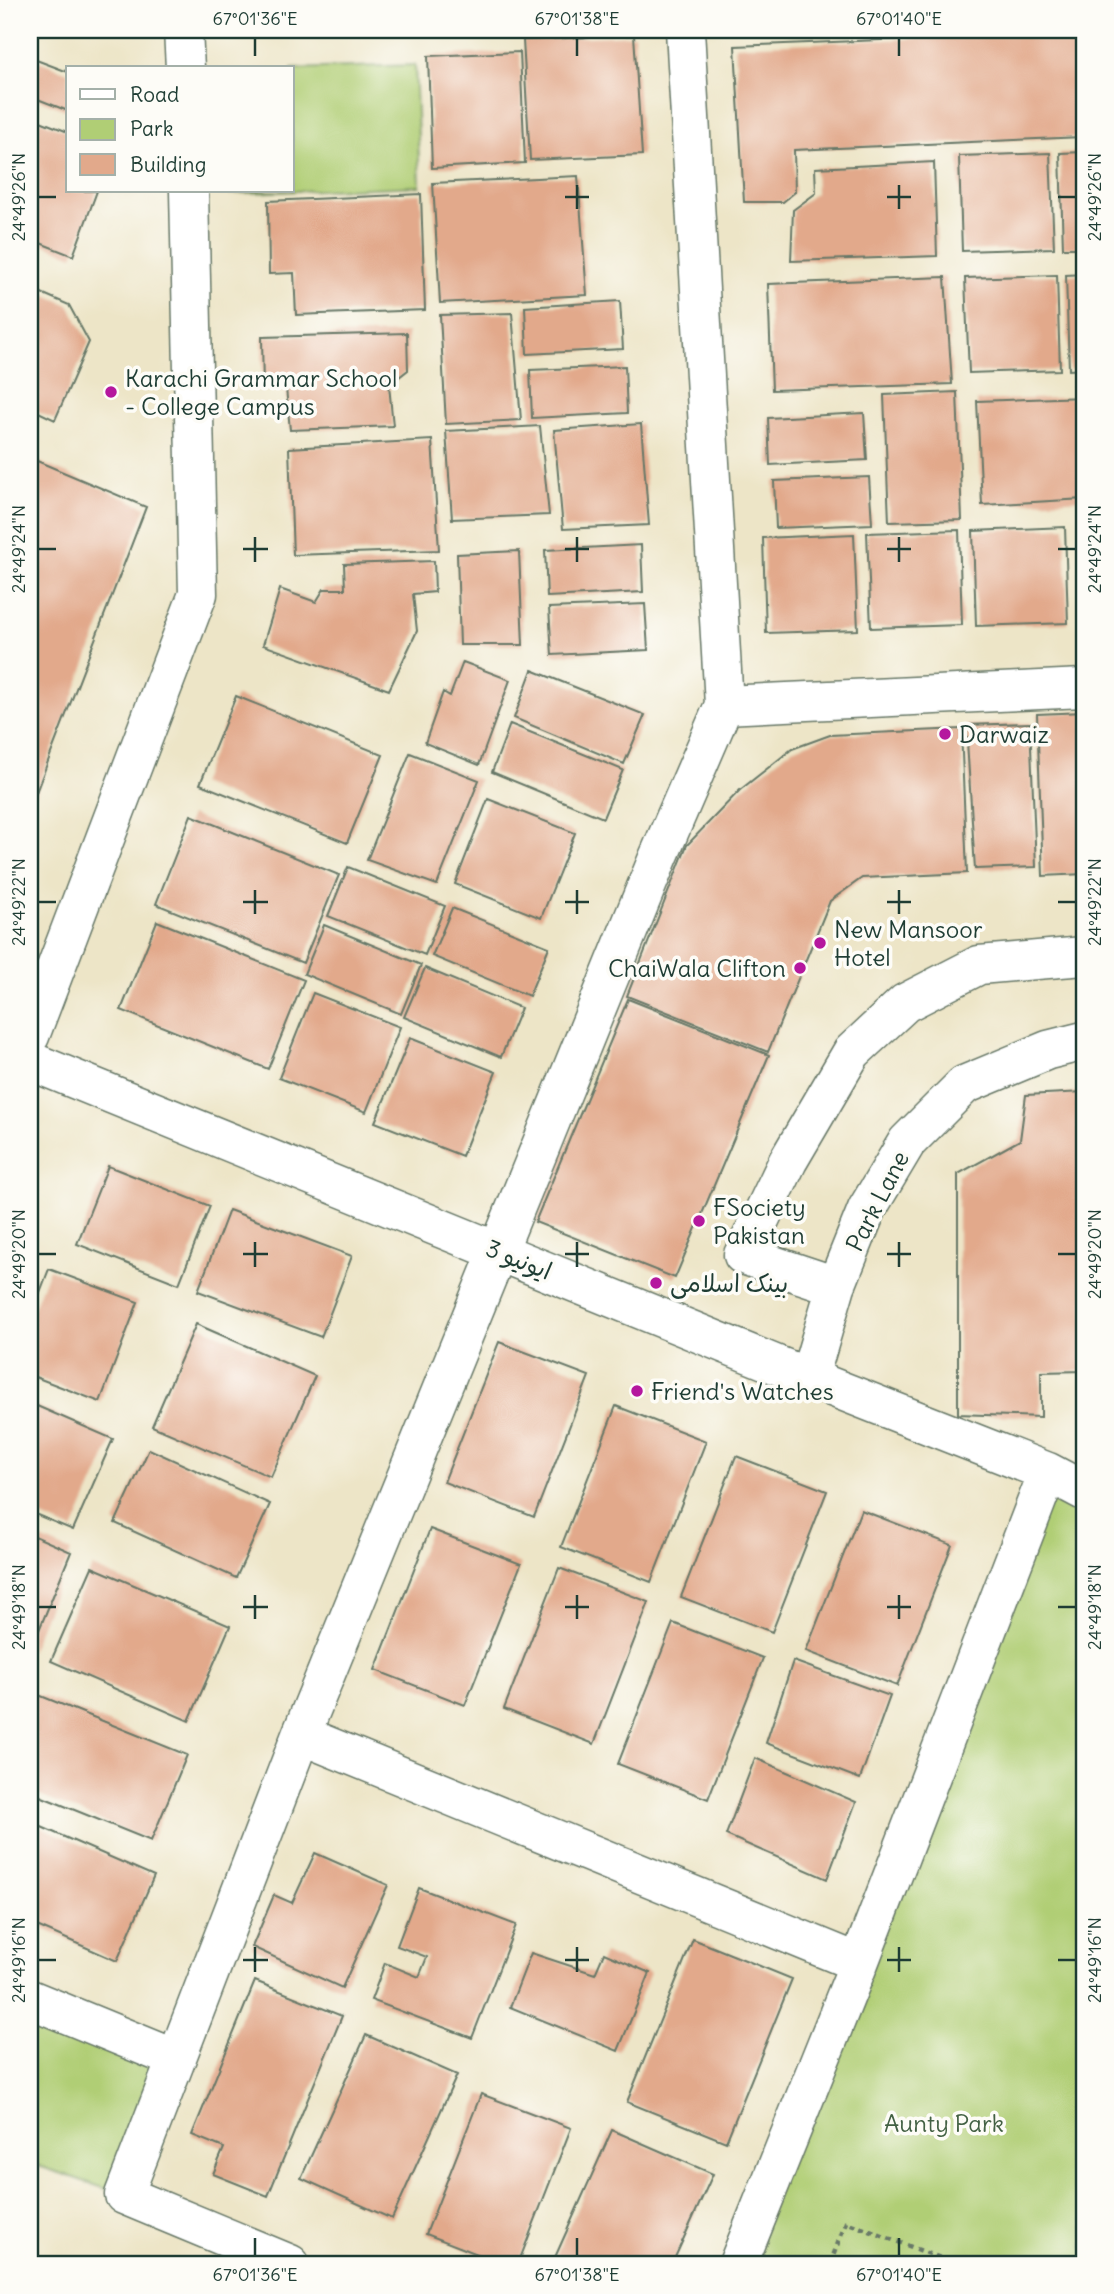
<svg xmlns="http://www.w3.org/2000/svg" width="1114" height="2294" font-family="Delius,'Playpen Sans Arabic',sans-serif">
  <rect width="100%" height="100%" fill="#fdfcf7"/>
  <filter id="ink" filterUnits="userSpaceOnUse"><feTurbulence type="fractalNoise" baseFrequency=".0143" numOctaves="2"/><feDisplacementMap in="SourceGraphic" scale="14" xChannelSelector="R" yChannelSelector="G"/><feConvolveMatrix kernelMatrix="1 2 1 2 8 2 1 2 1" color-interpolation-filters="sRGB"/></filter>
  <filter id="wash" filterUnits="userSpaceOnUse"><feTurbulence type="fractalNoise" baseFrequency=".00686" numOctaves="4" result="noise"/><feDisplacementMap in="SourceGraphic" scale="28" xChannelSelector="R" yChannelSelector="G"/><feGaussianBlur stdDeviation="1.57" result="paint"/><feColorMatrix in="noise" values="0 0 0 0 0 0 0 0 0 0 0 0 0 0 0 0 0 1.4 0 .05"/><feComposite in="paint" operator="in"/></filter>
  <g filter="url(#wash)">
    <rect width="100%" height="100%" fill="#ede5c7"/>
    <path fill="#b0ce75" stroke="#688654" stroke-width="2" d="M415 65 420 186 220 194V191H292V69Z
      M1048 1472 1084 1491V2264H736Z
      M30 1999 176 2059 124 2195 36 2165 30 2179Z"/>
    <g id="blocks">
      <path fill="#e2a98b" d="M1079 31H1084V111H1082Z
        M1077 32 1082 137 794 150 795 192 783 202H744L735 46Z
        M634 35 642 155 530 160 523 40Z
        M520 52 525 163 432 168 428 56Z
        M31 58 68 72V111L30 96Z
        M30 117 68 132V191H97L73 256 30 239Z
        M1084 152V248H1063L1060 153Z
        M1050 153 1054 248 962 251 959 156Z
        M934 162 937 256 791 261 793 210 816 193 815 168Z
        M578 176 587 295 440 303 433 183Z
        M421 194 425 310 296 315 294 273 269 274 268 201Z
        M1084 274V369L1069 370 1066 275Z
        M1057 275 1060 370 969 373 965 278Z
        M945 277 952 384 772 390 768 284Z
        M30 288 69 305 89 342 55 420 30 408Z
        M620 301 623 349 527 354 525 307Z
        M512 313 521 420 446 424 440 315Z
        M407 333 408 370 389 385 393 426 290 430 286 388 263 389 262 337Z
        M625 366 627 413 532 418 530 370Z
        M957 392 962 520 889 522 884 395Z
        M1084 397V499L982 505 977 401Z
        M864 413 867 460 770 465 768 418Z
        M641 424 649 525 563 529 554 430Z
        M540 426 549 515 452 519 446 431Z
        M432 440 439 550 293 555 289 448Z
        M30 458 146 507 30 808Z
        M869 477 872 524 776 528 774 481Z
        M1065 527 1068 623 976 626 973 531Z
        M959 530 962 625 871 628 867 533Z
        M854 534 858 630 766 633 763 538Z
        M641 545 643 592 547 597 545 550Z
        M519 551 523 645H460L457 554Z
        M434 561 435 592 413 594 417 631 389 690 263 645 280 589 316 602 324 589H345L344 564Z
        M645 604 648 650 552 655 549 608Z
        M463 662 510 680 479 765 425 743 443 692 450 696Z
        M532 670 645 715 624 764 514 718Z
        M236 696 383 755 347 843 200 784Z
        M1084 712V874L1043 876 1037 714Z
        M1030 723 1036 867 975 869 966 725Z
        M510 724 623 770 603 818 492 772Z
        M961 729 967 873 862 878 830 901 768 1052 627 996 687 845 740 790 792 749 830 735Z
        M410 753 479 780 437 885 367 860Z
        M488 799 575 833 541 918 455 884Z
        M191 815 339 875 303 963 156 904Z
        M348 867 445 906 425 955 328 916Z
        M452 908 549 947 529 996 432 956Z
        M157 921 304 980 268 1069 121 1010Z
        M324 925 421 965 401 1014 304 974Z
        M425 968 521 1008 501 1057 404 1017Z
        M313 993 400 1027 366 1112 279 1078Z
        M628 999 769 1055 675 1278 535 1222Z
        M410 1038 496 1072 462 1156 375 1122Z
        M1084 1092V1371L1041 1372V1417L958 1414V1174L1020 1140 1026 1095Z
        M108 1166 210 1206 179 1284 77 1244Z
        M229 1210 352 1256 321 1337 198 1291Z
        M49 1269 138 1302 100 1402 30 1375V1318Z
        M196 1324 315 1376 271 1477 152 1426Z
        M499 1342 589 1376 534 1517 444 1482Z
        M30 1403 113 1439 73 1530 30 1512Z
        M616 1406 706 1441 651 1582 561 1547Z
        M149 1449 270 1504 236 1578 115 1523Z
        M736 1456 827 1491 772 1632 681 1597Z
        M861 1510 952 1545 897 1686 806 1651Z
        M430 1529 521 1564 465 1705 375 1670Z
        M30 1534 71 1552 30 1652Z
        M92 1567 230 1626 189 1721 51 1661Z
        M559 1568 649 1602 594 1744 504 1709Z
        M673 1623 763 1658 708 1799 618 1764Z
        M793 1661 890 1696 860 1779 766 1743Z
        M36 1694 187 1755 151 1841 30 1792V1710Z
        M755 1758 856 1802 827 1879 726 1835Z
        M30 1822 154 1876 117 1961 30 1923Z
        M315 1853 388 1885 342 1988 252 1947 274 1895 292 1903Z
        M419 1888 516 1925 472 2038 371 2000 385 1963 419 1977 427 1957 397 1946Z
        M693 1939 792 1979 726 2142 627 2102Z
        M531 1953 595 1974 604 1953 650 1973 618 2051 510 2007Z
        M255 1981 342 2016 268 2196 213 2174 224 2148 192 2135Z
        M366 2035 457 2075 392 2219 301 2178Z
        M481 2094 571 2128 518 2264H503L426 2234Z
        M612 2130 713 2174 672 2264H552Z"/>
    </g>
  </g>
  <g filter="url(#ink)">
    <use href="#blocks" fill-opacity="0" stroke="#677867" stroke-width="2"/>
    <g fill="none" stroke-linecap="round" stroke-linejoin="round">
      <g stroke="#677867" stroke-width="41">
        <path id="minor" d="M183 30 185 68
          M724 705 1084 688
          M30 1036 198 594 189 191
          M30 1061 809 1378 1048 1472 1084 1491
          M836 1286 743 1255 788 1161 852 1052 905 1003 979 965 1084 956
          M809 1378 836 1286 867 1209 907 1142 964 1085 1048 1050 1084 1041
          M301 1735 859 1963
          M30 1999 176 2059
          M290 2264 124 2195 301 1735 658 858 724 705 685 30
          M738 2264 859 1963 1048 1472"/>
      </g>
      <path stroke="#677867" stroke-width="4.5" stroke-dasharray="5 5" stroke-linecap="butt" d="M830 2264 846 2222 956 2264"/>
      <use href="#minor" stroke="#fff" stroke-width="38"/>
    </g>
  </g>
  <path fill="none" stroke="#1f3d34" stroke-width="2.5" d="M255 38V56M577 38V56M899 38V56M577 185V209M899 185V209M38 197H56M565 197H589M887 197H911M1058 197H1076M255 537V562M577 537V562M899 537V562M38 549H56M243 549H268M565 549H589M887 549H911M1058 549H1076M255 890V914M577 890V914M899 890V914M38 902H56M243 902H268M565 902H589M887 902H911M1058 902H1076M255 1242V1267M577 1242V1267M899 1242V1267M38 1254H56M243 1254H268M565 1254H589M887 1254H911M1058 1254H1076M255 1595V1619M577 1595V1619M899 1595V1619M38 1607H56M243 1607H268M565 1607H589M887 1607H911M1058 1607H1076M255 1947V1972M577 1947V1972M899 1947V1972M38 1960H56M243 1960H268M565 1960H589M887 1960H911M1058 1960H1076M255 2238V2256M577 2238V2256M899 2238V2256"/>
  <g fill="#b5179e" stroke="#fdfcf7" stroke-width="2.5">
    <circle cx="111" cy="392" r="7"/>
    <circle cx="945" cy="734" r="7"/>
    <circle cx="820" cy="943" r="7"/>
    <circle cx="800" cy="968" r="7"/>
    <circle cx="699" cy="1221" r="7"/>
    <circle cx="656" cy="1283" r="7"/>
    <circle cx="637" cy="1391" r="7"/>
  </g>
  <g text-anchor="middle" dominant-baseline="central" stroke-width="7" stroke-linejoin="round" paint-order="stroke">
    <g font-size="24" fill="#1f3d34" stroke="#fdfcf7" text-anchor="start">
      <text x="125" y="378">Karachi Grammar School<tspan x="125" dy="28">- College Campus</tspan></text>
      <text x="959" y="734">Darwaiz</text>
      <text x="834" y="929">New Mansoor<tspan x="834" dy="28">Hotel</tspan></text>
      <text x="786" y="968" text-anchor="end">ChaiWala Clifton</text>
      <text x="713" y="1207">FSociety<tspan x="713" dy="28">Pakistan</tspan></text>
      <text x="670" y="1283">بینک اسلامی</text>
      <text x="651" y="1391">Friend's Watches</text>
    </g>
    <g font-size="24" fill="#1f3d34" stroke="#fdfcf7">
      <text transform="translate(877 1201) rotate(-63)">Park Lane</text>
      <text transform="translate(519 1259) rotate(22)">ایونیو 3</text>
    </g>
    <g font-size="24" fill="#436144" stroke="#fdfcf7">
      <text x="944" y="2123">Aunty Park</text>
    </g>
  </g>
  <rect width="1114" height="2294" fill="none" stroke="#fdfcf7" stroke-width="77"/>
  <rect x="66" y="66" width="228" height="126" fill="#fdfcf7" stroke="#a4b0a9" stroke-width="2"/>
  <rect x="80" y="89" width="35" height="10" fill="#ffffff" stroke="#a4b0a9" stroke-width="2"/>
  <text x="130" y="102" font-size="21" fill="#1f3d34">Road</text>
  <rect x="80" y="119" width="35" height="21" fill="#b0ce75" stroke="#a4b0a9" stroke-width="2"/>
  <text x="130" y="136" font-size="21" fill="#1f3d34">Park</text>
  <rect x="80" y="154" width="35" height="21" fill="#e2a98b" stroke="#a4b0a9" stroke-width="2"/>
  <text x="130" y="172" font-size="21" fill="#1f3d34">Building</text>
  <rect x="38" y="38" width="1038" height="2218" fill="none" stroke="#1f3d34" stroke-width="2.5"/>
  <g font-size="18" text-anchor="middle" fill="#1f3d34">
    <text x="255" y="25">67°01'36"E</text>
    <text x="577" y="25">67°01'38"E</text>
    <text x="899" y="25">67°01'40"E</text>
    <text transform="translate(19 197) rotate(-90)" y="6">24°49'26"N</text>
    <text transform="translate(1095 197) rotate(-90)" y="6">24°49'26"N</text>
    <text transform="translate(19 549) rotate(-90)" y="6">24°49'24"N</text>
    <text transform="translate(1095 549) rotate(-90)" y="6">24°49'24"N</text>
    <text transform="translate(19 902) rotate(-90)" y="6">24°49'22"N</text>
    <text transform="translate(1095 902) rotate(-90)" y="6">24°49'22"N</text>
    <text transform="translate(19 1254) rotate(-90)" y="6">24°49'20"N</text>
    <text transform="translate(1095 1254) rotate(-90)" y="6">24°49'20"N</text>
    <text transform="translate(19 1607) rotate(-90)" y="6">24°49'18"N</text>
    <text transform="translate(1095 1607) rotate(-90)" y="6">24°49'18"N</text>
    <text transform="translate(19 1960) rotate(-90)" y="6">24°49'16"N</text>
    <text transform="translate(1095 1960) rotate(-90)" y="6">24°49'16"N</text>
    <text x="255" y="2281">67°01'36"E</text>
    <text x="577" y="2281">67°01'38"E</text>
    <text x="899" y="2281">67°01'40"E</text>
  </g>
</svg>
